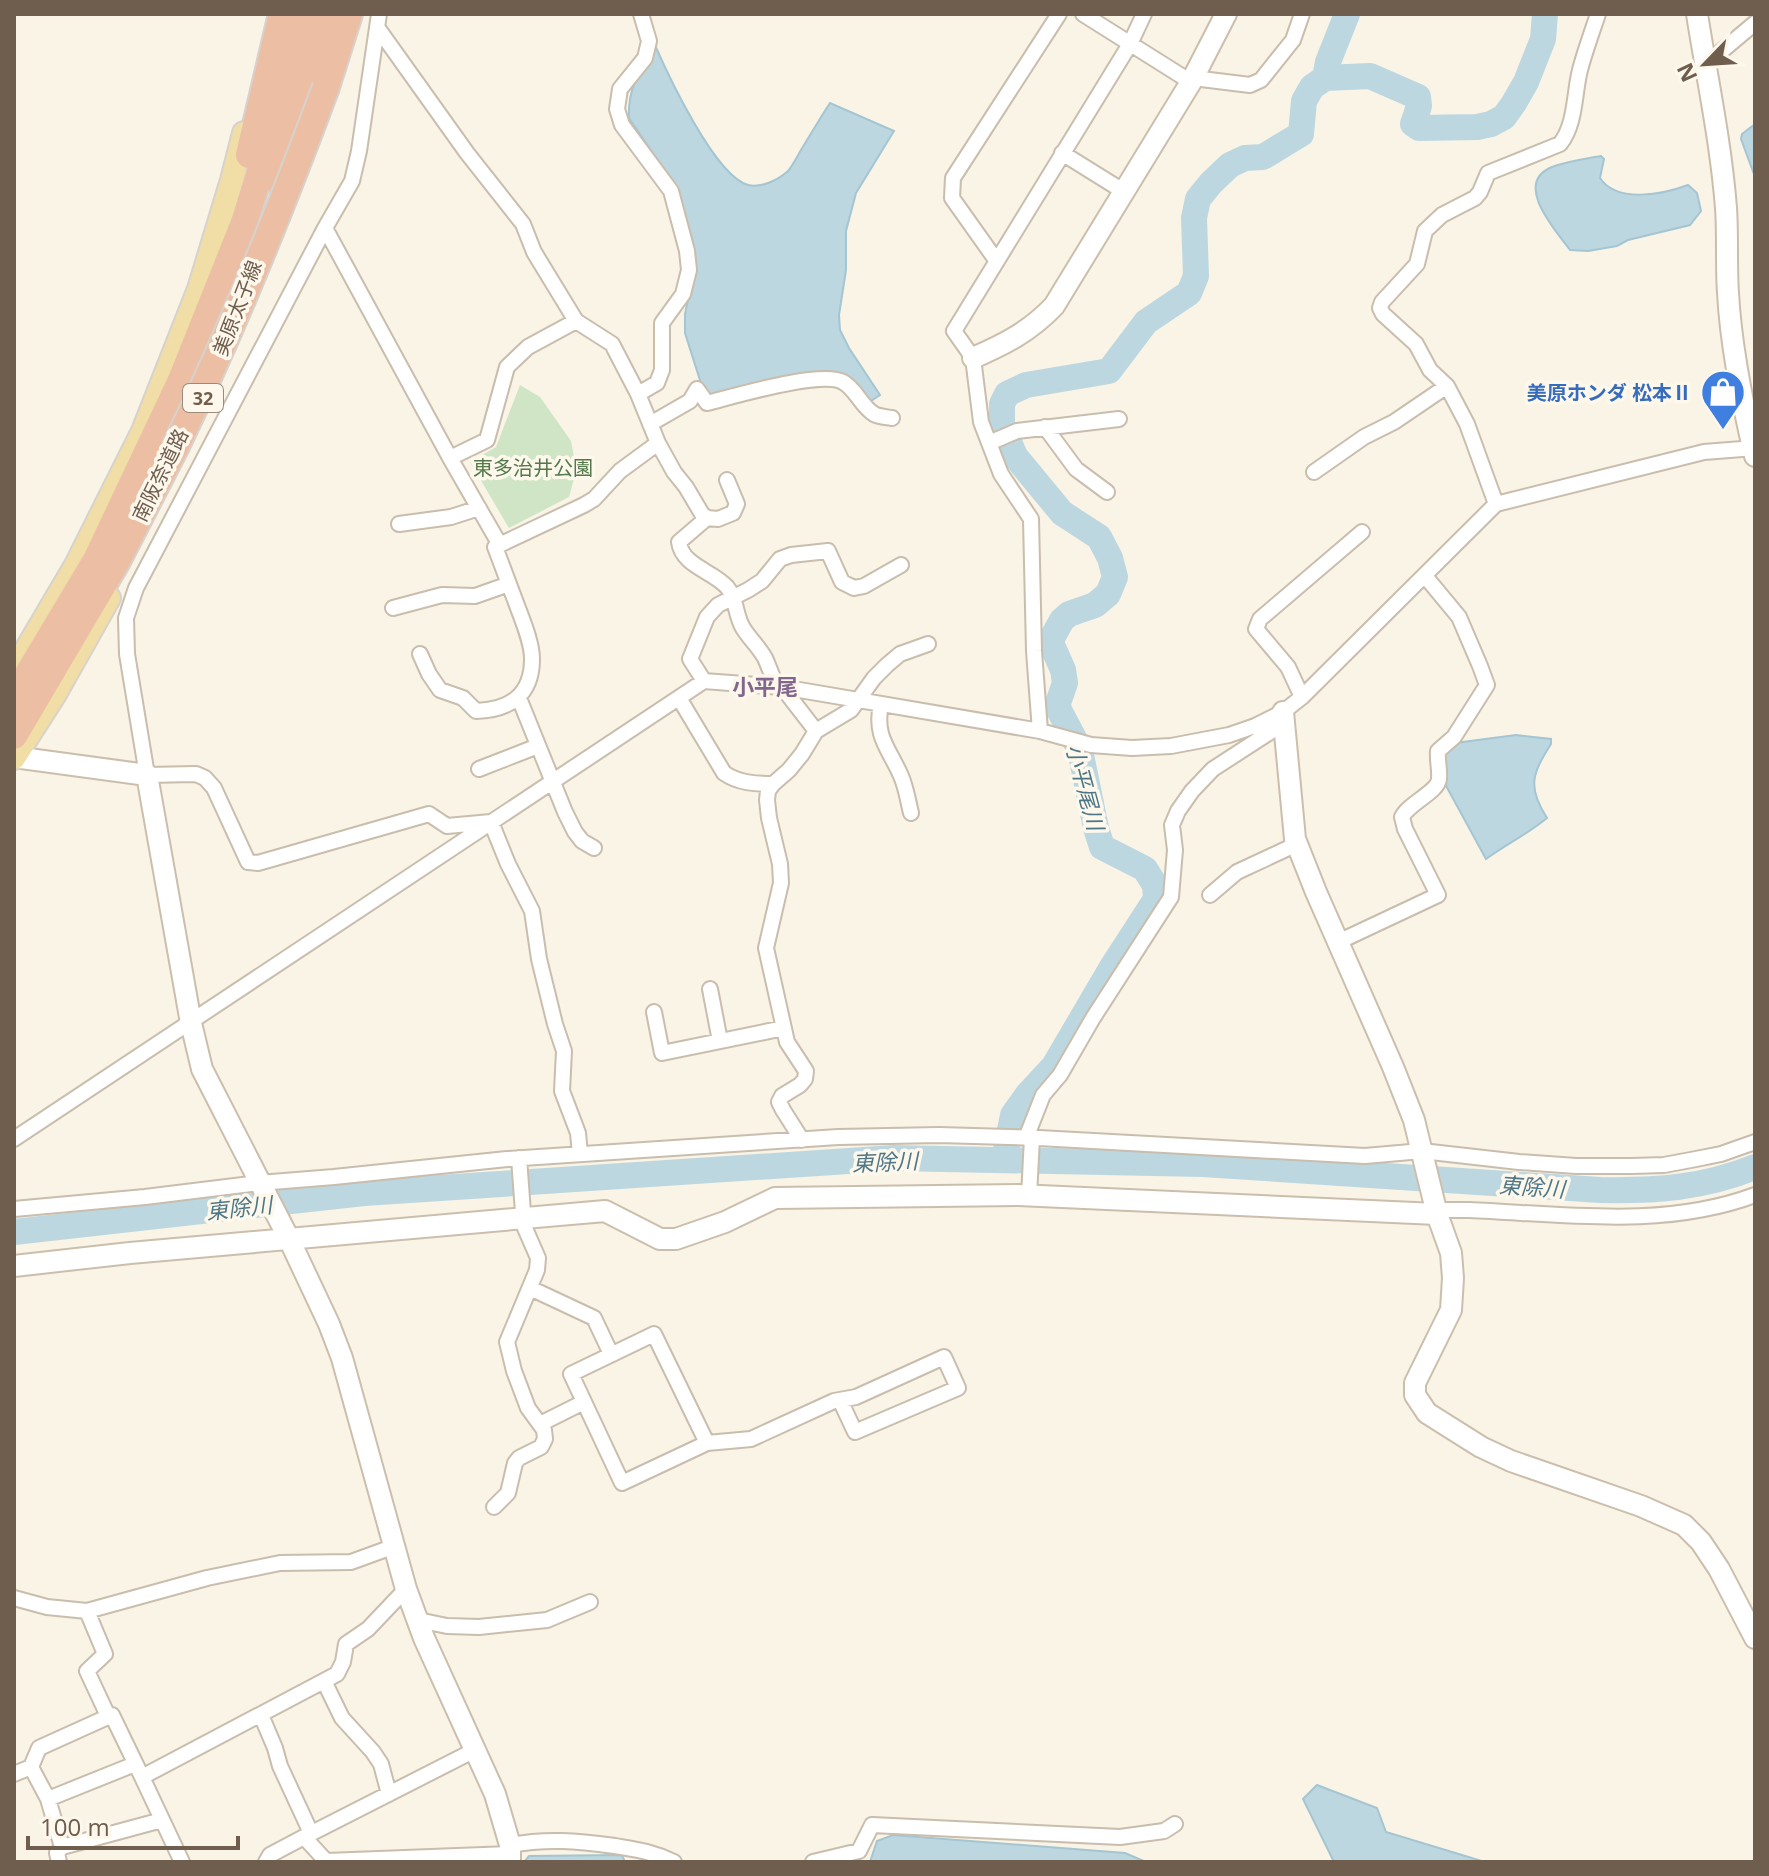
<svg xmlns="http://www.w3.org/2000/svg" width="1769" height="1876" font-family="'Open Sans','Noto Sans JP',sans-serif">
  <rect width="100%" height="100%" fill="#f9f4e6"/>
  <path fill="#cfe5c6" d="M520 385 540 397 571 441 575 462 574 479 569 497 509 528 470 462 496 447Z"/>
  <path fill="#bdd7e1" stroke="#a4c5d1" stroke-width="2" d="M654 43C668 75 715 176 748 185 762 188 778 180 788 171 793 165 797 157 801 150 811 134 820 118 830 103L894 131 856 193 846 231V270L839 315 840 330 849 348 880 395 868 403 843 374 832 372 706 399 685 333V314L693 274V256L679 192 629 118C627 90 641 67 654 43Z
    M1755 124V177L1741 139 1742 134Z
    M1601 156 1604 159 1600 178C1617 204 1664 194 1688 185L1697 193 1701 211 1690 225 1628 240 1617 246 1588 251 1570 250C1556 231 1512 183 1552 167 1567 161 1585 159 1601 156Z
    M1516 735 1551 739V744C1532 774 1527 787 1547 818 1528 834 1506 844 1486 859L1445 784 1447 778 1444 750 1455 743Z
    M1317 1785 1377 1808 1386 1832 1485 1862H1334L1303 1799Z
    M893 1835 1125 1853 1146 1862H870L877 1841Z
    M622 1855 625 1862H524L529 1856Z"/>
  <g fill="none" stroke-linecap="round" stroke-linejoin="round">
    <path stroke="#bdd7e1" stroke-width="26" d="M1325 78 1328 62 1347 14
      M1004 1160 1013 1115 1028 1094 1054 1066 1112 967 1156 899 1155 885 1145 869 1102 847 1096 828 1080 750 1057 706 1065 683 1063 670 1052 645V638L1062 620 1069 614 1095 605 1108 594 1115 577 1110 558 1099 537 1062 513 1015 456 1002 425V404L1007 394 1026 385 1109 371 1146 322 1189 293 1196 276 1194 218 1198 199 1211 183 1230 165 1245 158 1263 157 1301 134 1304 101 1312 87 1325 78 1370 76 1418 97 1419 106 1413 124 1419 128 1477 127 1491 124 1504 117 1514 103 1526 82 1543 39 1545 14
      M14 1232 364 1193 894 1158 1203 1164 1600 1190C1656 1191 1703 1188 1755 1167"/>
    <g stroke="#c9bdad" stroke-width="18">
      <path id="street" d="M379 14 359 151 352 181 325 228 136 588 126 618 127 654 147 775 196 774 205 778 214 788 248 862 258 863 429 814 447 826 491 822
        M1083 14 1191 82
        M377 27 467 153 523 224 534 252 576 321 612 344 638 394 658 443 674 472 686 487 702 514 707 518 718 519 733 513 737 504 727 480
        M1705 65 1755 23
        M1193 78 1250 85 1261 80 1293 40 1302 14
        M1062 153 1123 191
        M325 228 450 458 500 545
        M996 260 952 198 953 178 1059 14
        M638 394 657 383 662 370V323L683 294 689 270 687 251 671 191 622 125 617 109 620 89 645 58 649 41 641 14
        M650 424 690 401 697 389 707 403C735 396 821 370 843 382 856 389 861 406 874 414 879 417 886 417 892 418
        M1045 427 1076 469 1107 492
        M989 443 1017 431 1119 419
        M450 458 487 440 507 367 528 347 576 321
        M1314 472 1364 437 1394 422 1447 386
        M1496 504 1467 424 1447 386 1430 370 1416 344 1383 314 1380 308 1382 302 1417 264 1425 231 1442 215 1475 198 1480 192 1488 173 1560 144C1576 124 1574 93 1580 70 1585 51 1592 32 1598 14
        M707 518 679 542C682 566 713 571 727 587 737 599 735 615 743 628 749 638 759 647 765 658 769 667 773 678 777 687
        M399 524 451 517 479 508
        M393 608 442 595 475 596 509 584
        M420 654 429 674 440 690 463 698 476 711C510 710 532 695 532 659 532 641 521 617 515 600 508 582 502 565 495 547L584 505 594 499 620 471 658 443
        M704 681 690 659 707 617 718 605 748 590 762 581 780 559 791 555 828 551 842 582 854 588 864 586 901 565
        M782 687 816 731
        M1302 697 1288 667 1256 629 1260 619 1362 532
        M519 698 565 812 575 832 582 841 594 848
        M679 698 724 773C738 783 756 784 773 784
        M881 704C874 737 889 748 901 776 906 787 908 801 911 813
        M1040 731 1034 651 1031 519 1001 474 981 422 973 358 954 331 1130 44 1144 14
        M479 769 538 746
        M491 822 508 864 532 911 539 959 555 1024 564 1051 562 1091 578 1133 580 1154
        M1210 895 1237 872 1297 844
        M1338 942 1438 895 1405 829 1402 817C1409 803 1438 792 1439 779 1440 770 1437 760 1438 751L1454 737 1487 685 1480 666 1459 617 1425 576
        M710 989 720 1041
        M654 1012 662 1053 784 1028
        M1026 1138 1043 1095 1060 1075 1093 1018 1171 897 1175 850 1172 825 1178 811 1192 791 1213 769 1284 723
        M14 1139 704 681 782 687 1040 731 1091 745 1132 748 1171 746 1229 735 1255 726 1283 712 1302 697 1496 504 1704 452 1755 448
        M802 1140 783 1110 779 1102 782 1096 800 1085 805 1079 806 1071 787 1042 766 948 781 883 780 864 769 818 767 800 768 791 773 784 789 770 802 754 816 731 851 710 874 678 887 665 900 654 928 644
        M1029 1196 1032 1138
        M14 1209 145 1197 259 1183 334 1177 507 1159 838 1137 939 1135 1039 1138 1365 1156 1422 1151 1519 1162 1576 1166H1632L1664 1165 1696 1159 1721 1154 1755 1142
        M1437 1214 1446 1210H1469C1564 1214 1664 1229 1755 1195
        M530 1288 594 1318 611 1354
        M654 1334 707 1443 622 1483 571 1374Z
        M540 1424 584 1402
        M707 1443 751 1439 834 1401 856 1397 944 1357 958 1388 855 1432 840 1400
        M494 1507 508 1493 515 1463 519 1458 541 1447 545 1439 544 1430 528 1408 514 1371 507 1342 537 1270 538 1258 524 1226 519 1158
        M14 1598 47 1607 87 1611 207 1578 280 1563 351 1562 395 1546
        M87 1611 105 1654 87 1671 108 1716
        M418 1620 447 1626 479 1627 547 1620 590 1602
        M324 1681 342 1718 373 1752 381 1764 389 1794
        M261 1715 275 1748 280 1766 311 1833
        M31 1767 48 1799 135 1764
        M14 1774 31 1767 39 1748 112 1715 142 1777 337 1674 343 1662 346 1644 368 1629 406 1589
        M142 1777 182 1862
        M48 1799 62 1847
        M304 1837 475 1750
        M510 1845C548 1838 577 1841 615 1846 638 1850 654 1852 674 1862
        M59 1862 57 1853 62 1847 162 1820
        M266 1862 270 1855 304 1837 326 1861 510 1854
        M813 1862 859 1851 872 1825 1120 1837 1164 1831 1175 1824"/>
    </g>
    <g stroke="#ccbeac" stroke-width="24">
      <path id="secondary" d="M1697 14C1707 78 1721 143 1726 208 1728 236 1726 265 1728 293 1731 348 1742 402 1755 456
        M973 358C1005 344 1029 332 1054 306L1191 82 1226 14
        M1283 712 1295 839 1316 892 1393 1067 1414 1120 1437 1214 1451 1253 1453 1278 1451 1310 1415 1383V1395L1427 1413 1481 1447 1511 1461 1641 1506 1684 1525 1701 1542 1719 1569 1755 1638
        M14 757 147 775 191 1023 202 1069 289 1239 329 1324 342 1358 406 1589 424 1638 495 1794 510 1845V1862
        M14 1266 130 1253 605 1211 660 1239H676L725 1222 775 1198 1018 1195 1437 1214"/>
    </g>
    <g stroke="#d7d2cd" stroke-width="26">
      <path id="primary" d="M14 670 76 565 143 431 199 289 232 180 244 133
        M14 758 55 694 109 598"/>
    </g>
    <g stroke="#d7d2cd" stroke-width="30">
      <path id="highway" d="M326 87 349 14
        M249 155 282 14
        M279 182 309 81 327 14
        M14 697 96 560 181 380 245 220 290 75 306 14
        M14 736 116 563 175 448 183 427"/>
    </g>
    <use href="#street" stroke="#fff" stroke-width="14"/>
    <use href="#secondary" stroke="#fff" stroke-width="20"/>
    <use href="#primary" stroke="#f1dda6" stroke-width="22"/>
    <use href="#highway" stroke="#ecbfa4" stroke-width="26"/>
    <g stroke="#d7d2cd" stroke-width="30" stroke-linecap="butt">
      <path id="highway-bridge" d="M175 448C232 330 281 209 326 87"/>
    </g>
    <use href="#highway-bridge" stroke="#ecbfa4" stroke-width="26"/>
  </g>
  <defs>
    <g id="shop-pin" transform="scale(2.3)"><path d="M0 17L-7.5 6A9.5 9.5 0 1 1 7.5 6Z" fill="#3f7fe0" stroke="#fdf8eb"/><path d="M-5-2.5h2.3a2.7 3.5 0 0 1 5.4 0H5L5.5 6h-11ZM-1.5-2.5h3a1.5 2.3 0 0 0-3 0Z" fill="#fff"/></g>
  </defs>
  <g fill-rule="evenodd">
    <use href="#shop-pin" x="1723" y="392"/>
  </g>
  <g text-anchor="middle" dominant-baseline="central" stroke-width="7" stroke-linejoin="round" paint-order="stroke">
    <rect fill="#fdf8eb" stroke="#9a8c7d" stroke-width="2" x="183" y="384" width="40" height="28" rx="6"/>
    <g font-size="18" font-weight="bold" fill="#6f5d4e">
      <text x="203" y="398">32</text>
    </g>
    <g font-size="20" fill="#6f5d4e" stroke="#fdf8eb">
      <text transform="translate(237 308) rotate(-69)">美原太子線</text>
      <text transform="translate(160 475) rotate(-64)">南阪奈道路</text>
    </g>
    <g font-size="20" font-weight="bold" fill="#366cbe" stroke="#fdf8eb" text-anchor="end">
      <text x="1692" y="392">美原ホンダ 松本Ⅱ</text>
    </g>
    <g font-size="20" fill="#537a4a" stroke="#fdf8eb">
      <text x="533" y="467">東多治井公園</text>
    </g>
    <g font-size="22" font-weight="bold" fill="#83668c" stroke="#fdf8eb">
      <text x="765" y="686">小平尾</text>
    </g>
    <g font-size="22" font-style="italic" fill="#4d7787" stroke="#fdf8eb">
      <text transform="translate(1086 787) rotate(75)">小平尾川</text>
      <text transform="translate(885 1161) rotate(-2)">東除川</text>
      <text transform="translate(1532 1186) rotate(4)">東除川</text>
      <text transform="translate(239 1207) rotate(-6)">東除川</text>
    </g>
  </g>
  <rect width="1769" height="1876" fill="none" stroke="#6f5d4e" stroke-width="32"/>
  <g transform="translate(1705 64) rotate(245)" stroke="#fdf8eb" stroke-width="6" paint-order="stroke">
  <path d="M0-6L14 30L0 20L-14 30Z" fill="#6f5d4e"/>
  <text y="-12" font-size="22" font-weight="bold" text-anchor="middle" fill="#6f5d4e">N</text>
  </g>
  <path d="M28 1836v12h210v-12" fill="none" stroke="#6f5d4e" stroke-width="4"/>
  <text x="40" y="1836" font-size="24" fill="#6f5d4e" stroke="#fdf8eb" stroke-width="6" paint-order="stroke">100 m</text>
</svg>
